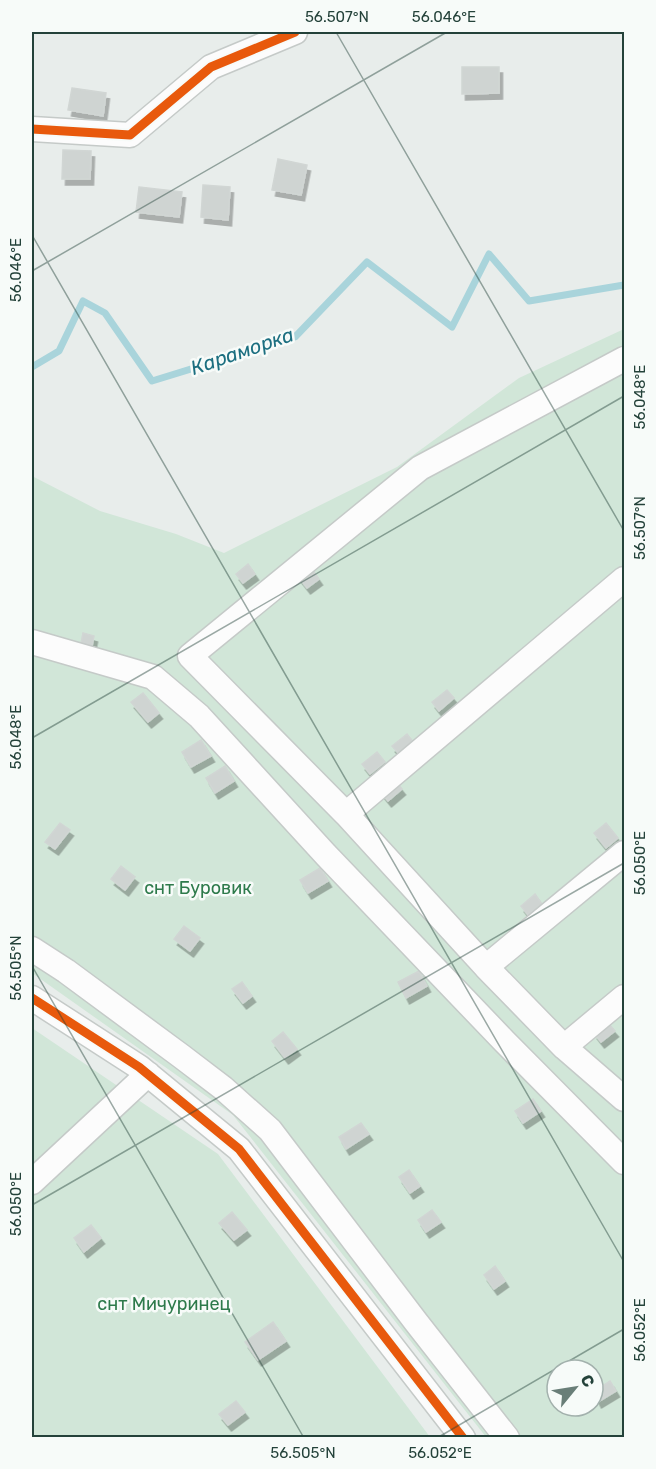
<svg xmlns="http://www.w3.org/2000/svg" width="656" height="1469" font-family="Rubik,sans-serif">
  <defs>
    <filter id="shadow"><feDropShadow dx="3.5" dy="6" stdDeviation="0" flood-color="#0004"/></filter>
  </defs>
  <rect width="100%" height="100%" fill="#e8edeb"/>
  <path fill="#d1e6d8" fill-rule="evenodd" d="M624 329V1437H486L233 1115 32 973V476L100 511 176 534 224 553 397 467 519 378ZM557 1370H593V1406H557Z
    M32 1028 218 1154 430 1437H32Z"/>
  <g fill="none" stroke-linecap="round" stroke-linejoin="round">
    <path stroke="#a9d4db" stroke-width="7" d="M32 367 59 351 83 301 105 313 152 381 295 337 367 262 452 327 489 254 529 301 624 285"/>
  </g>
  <path fill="#cfd4d2" stroke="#d1d6d4" stroke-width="1.5" filter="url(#shadow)" d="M462 67H499V93L462 94Z
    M72 88 106 93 103 116 68 110Z
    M63 150 91 151 90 179H62Z
    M278 159 307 165 301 195 272 190Z
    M203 185 230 187 228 220 201 217Z
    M139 187 182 192 179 217 136 212Z
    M248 564 255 574 243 583 236 574Z
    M309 565 319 579 307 588 297 575Z
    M83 633 94 636 91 651 80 648Z
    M447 690 454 698 439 711 432 702Z
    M143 693 159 713 148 722 131 702Z
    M407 734 414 743 400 755 392 746Z
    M201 740 211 756 191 767 182 752Z
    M377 752 385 762 370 774 362 764Z
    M225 766 234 781 215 793 206 778Z
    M394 779 402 789 388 801 379 790Z
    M60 823 70 830 55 849 45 842Z
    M606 823 618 838 606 848 594 833Z
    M121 866 135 877 125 890 111 879Z
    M320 868 328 881 308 893 300 880Z
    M535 894 542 904 528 915 521 906Z
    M184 926 200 938 190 951 174 939Z
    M419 971 427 986 406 998 398 982Z
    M242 982 252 996 243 1003 232 989Z
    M607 1022 615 1031 601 1042 594 1033Z
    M283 1032 297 1049 285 1058 272 1041Z
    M533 1099 541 1111 523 1123 515 1111Z
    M361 1123 369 1134 346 1149 339 1137Z
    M409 1170 420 1186 410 1193 399 1177Z
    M432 1210 441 1222 426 1232 418 1220Z
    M232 1212 247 1230 234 1240 219 1223Z
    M91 1225 101 1238 84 1252 74 1238Z
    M495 1266 505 1281 494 1289 484 1275Z
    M273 1322 286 1341 258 1360 245 1342Z
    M610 1381 616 1391 598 1402 593 1392Z
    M236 1401 245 1412 228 1425 219 1414Z"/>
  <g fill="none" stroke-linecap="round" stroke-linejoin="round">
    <g stroke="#c5cac8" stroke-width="27">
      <path id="minor" d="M32 129 130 135 211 67 295 32
        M624 359 420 468 190 656 346 814 486 967 564 1047 624 1099
        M32 642 153 677 199 716 326 855 504 1041 624 1162
        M346 814 624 579
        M32 949 66 971 181 1056 223 1088 270 1130 416 1322 507 1438
        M486 967 624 853
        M32 998 139 1067 239 1149 463 1438
        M564 1047 624 997
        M32 1182 148 1074"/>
    </g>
    <use href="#minor" stroke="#fcfcfc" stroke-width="24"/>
    <g stroke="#f7fbf9" stroke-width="13">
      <path id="cycleway" d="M32 129 130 135 211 67 295 32
        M32 998 139 1067 239 1149 463 1438"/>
    </g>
    <use href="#cycleway" stroke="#e8590c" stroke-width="9"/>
  </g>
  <path fill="none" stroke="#24423a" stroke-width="1.5" stroke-opacity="0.45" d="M336 32 624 531M32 235 624 1262M32 271 447 32M32 738 624 396M32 966 304 1438M32 1205 624 863M437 1438 624 1329"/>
  <g text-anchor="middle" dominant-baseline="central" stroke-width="5" stroke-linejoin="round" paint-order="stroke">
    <g font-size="18" fill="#2d7a4b" stroke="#f7fbf9">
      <text x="198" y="888">снт Буровик</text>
      <text x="164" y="1304">снт Мичуринец</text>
    </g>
    <g font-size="20" font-style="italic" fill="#1c6f80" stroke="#f7fbf9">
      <text transform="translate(242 351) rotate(-19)">Караморка</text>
    </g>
  </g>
  <rect width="656" height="1469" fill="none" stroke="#f7fbf9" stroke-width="66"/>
  <g transform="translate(575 1388) rotate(60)"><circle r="28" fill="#f7fbf9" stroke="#a3b1ad" stroke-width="1.5"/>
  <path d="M0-4.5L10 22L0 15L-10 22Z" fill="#697e78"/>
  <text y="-9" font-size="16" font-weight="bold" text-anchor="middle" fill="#24423a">С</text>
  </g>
  <rect x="33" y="33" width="590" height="1403" fill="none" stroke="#24423a" stroke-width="2"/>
  <g font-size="15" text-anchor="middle" fill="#24423a">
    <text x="337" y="22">56.507°N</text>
    <text x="444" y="22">56.046°E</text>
    <text transform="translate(16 270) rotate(-90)" y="5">56.046°E</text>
    <text transform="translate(640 397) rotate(-90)" y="5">56.048°E</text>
    <text transform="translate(640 528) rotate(-90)" y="5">56.507°N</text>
    <text transform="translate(16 737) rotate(-90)" y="5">56.048°E</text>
    <text transform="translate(640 863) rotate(-90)" y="5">56.050°E</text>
    <text transform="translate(16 968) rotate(-90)" y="5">56.505°N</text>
    <text transform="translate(16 1204) rotate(-90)" y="5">56.050°E</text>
    <text transform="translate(640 1330) rotate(-90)" y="5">56.052°E</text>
    <text x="303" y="1458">56.505°N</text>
    <text x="440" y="1458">56.052°E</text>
  </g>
</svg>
